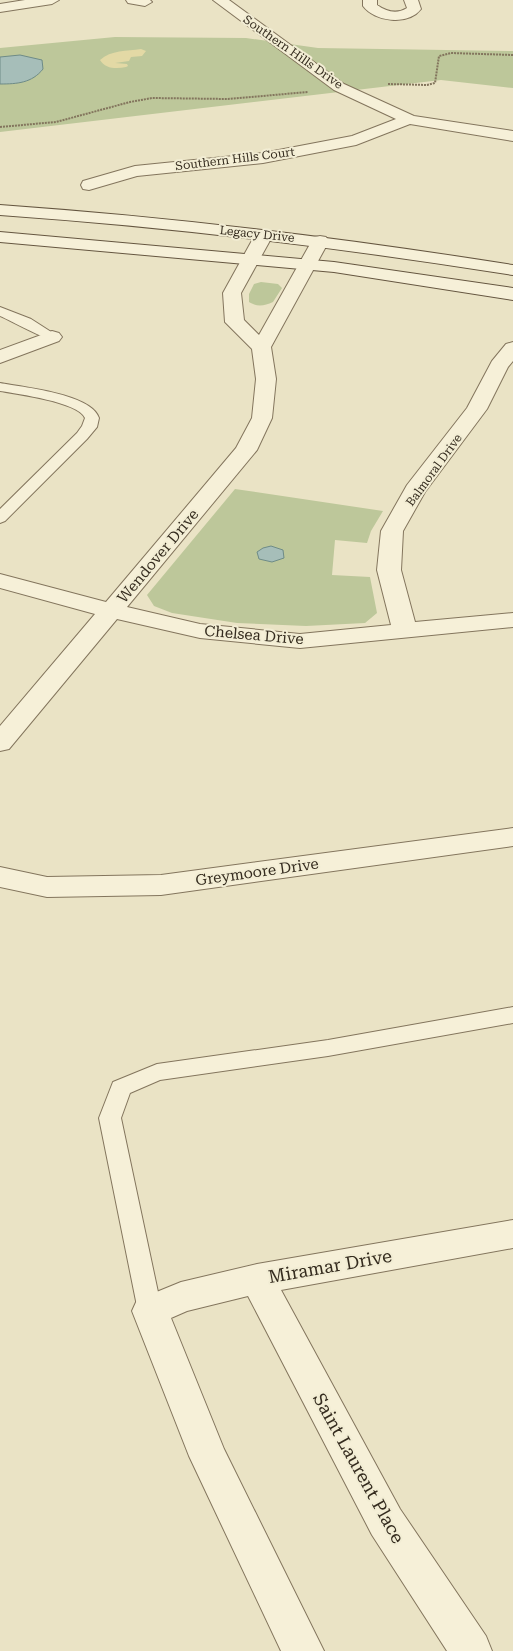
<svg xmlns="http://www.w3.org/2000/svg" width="513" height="1651" font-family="'Roboto Serif',serif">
  <rect width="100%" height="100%" fill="#eae3c5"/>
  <path fill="#bdc79a" d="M115 37 246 38 318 48 513 51V88L441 80 0 132V48Z
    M261 282 278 284 282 288 273 302C264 306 257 307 249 302V294L254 284Z
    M235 489 383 511 371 531 367 543 335 540 332 575 370 577 377 613 365 623 306 626 237 623 172 613 154 606 147 595Z"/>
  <path fill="#e3d9a5" d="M141 49 146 51 142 56 131 57 129 61 115 63 127 64 128 66 126 67C117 69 105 69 100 60 111 50 127 51 141 49Z"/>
  <path fill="#a6beb9" stroke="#6e8b87" d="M20 55 42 60 43 69C32 83 17 84 0 84V57Z
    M271 546 283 550 284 558 272 562 259 559 257 552 263 548Z"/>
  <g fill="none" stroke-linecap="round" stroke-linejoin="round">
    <g stroke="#83755d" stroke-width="2">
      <path id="service" d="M0 307 31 319 59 337 57 340C48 342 12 321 0 316Z
        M0 383C22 387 92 394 99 418L97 427 87 439 5 521 0 523V509L77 433 82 426 85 418C78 402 18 394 0 391Z
        M513 1007V1023L328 1056 160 1080 130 1093 121 1118 162 1311 159 1318 150 1322 141 1318 138 1311 99 1118 113 1082 157 1064 328 1040Z"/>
    </g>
    <g stroke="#83755d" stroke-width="2">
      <path id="minor" d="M25 0H59L52 4 0 12V4Z
        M126 0H150L152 2 145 6 128 3Z
        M213 0H229L344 84 414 116 513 131V141L410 124 356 145 263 163 137 176 89 190 83 189 81 185 83 181 135 166 263 153 352 136 396 119 334 90Z
        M363 0H377V5C386 11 396 15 407 8L404 0H418L421 9C408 26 375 22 363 6Z
        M264 230 270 231 273 235 241 293 244 320 259 335 314 237 320 236 326 237 329 241 271 347 276 379 272 418 257 450 127 607 200 624 300 634 391 625 377 570 381 531 407 485 467 408 492 361 506 344 513 342V361L508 367 487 409 425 492 403 531 401 570 415 622 513 613V627L300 648 200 638 117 619 9 749 0 751V726L95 614 0 588V574L106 602 236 448 252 418 256 379 252 349 225 322 223 293 255 235 258 231Z
        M52 331 59 333 62 337 59 341 0 363V350Z
        M513 828V846L161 895 47 897 0 887V867L47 877 161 875Z
        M513 1220V1248L281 1290 400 1509 486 1636 492 1651H447L372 1535 248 1296 187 1311 171 1318 224 1449 324 1651H281L189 1456 132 1311 137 1300 181 1282 257 1264Z"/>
    </g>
    <g stroke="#655640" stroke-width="2">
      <path id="secondary" d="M0 205C172 217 343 238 513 265V275C343 248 172 227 0 215Z
        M0 232 334 262 513 288V300L334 272 0 242Z"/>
    </g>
    <path stroke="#83755d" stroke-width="2" stroke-dasharray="2 1" stroke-linecap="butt" d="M388 84 427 85 435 83 439 56 451 53 513 55
      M0 127 56 122 130 102 152 98 228 99 308 92"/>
    <use href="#service" fill="#f6f0d8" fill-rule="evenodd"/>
    <use href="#minor" fill="#f6f0d8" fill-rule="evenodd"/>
    <use href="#secondary" fill="#f6f0d8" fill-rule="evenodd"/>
  </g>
  <g text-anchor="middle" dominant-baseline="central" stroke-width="4" stroke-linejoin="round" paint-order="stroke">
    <g font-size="12" fill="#352c1f" stroke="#f2edd4">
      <text transform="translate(293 52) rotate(35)">Southern Hills Drive</text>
      <text transform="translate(235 159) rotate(-7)">Southern Hills Court</text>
      <text transform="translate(257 234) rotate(6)">Legacy Drive</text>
      <text transform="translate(434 470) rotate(-54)">Balmoral Drive</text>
    </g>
    <g font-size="15" fill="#352c1f" stroke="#f2edd4">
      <text transform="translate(158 556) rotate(-50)">Wendover Drive</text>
      <text transform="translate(254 635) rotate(5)">Chelsea Drive</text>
      <text transform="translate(257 872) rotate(-8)">Greymoore Drive</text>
    </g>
    <g font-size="18" fill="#352c1f" stroke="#f2edd4">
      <text transform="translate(330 1266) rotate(-10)">Miramar Drive</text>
      <text transform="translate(359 1468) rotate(61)">Saint Laurent Place</text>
    </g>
  </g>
</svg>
